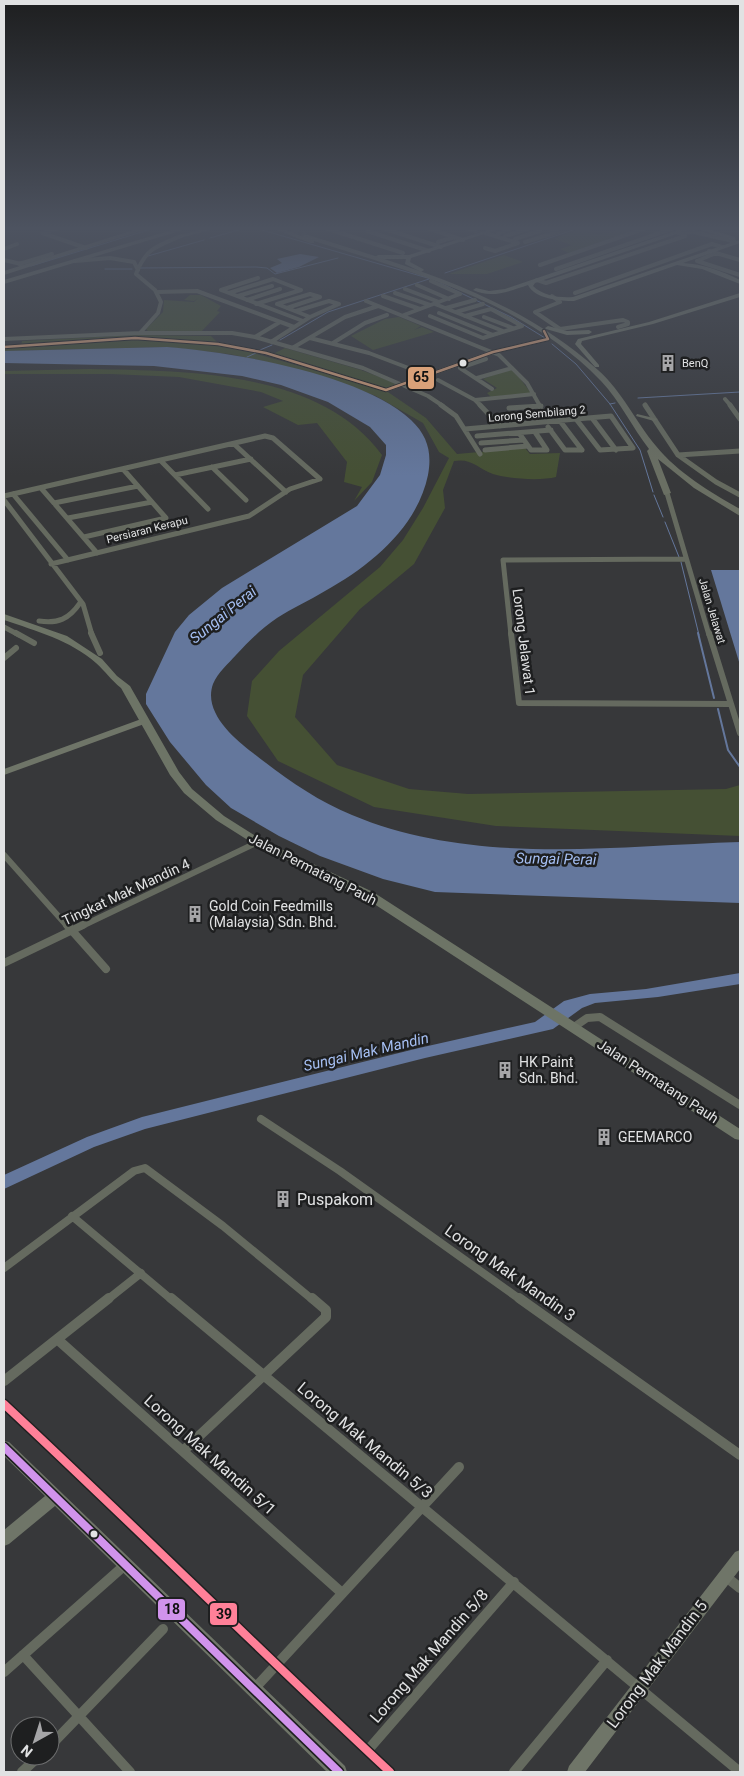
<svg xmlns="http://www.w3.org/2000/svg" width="744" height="1776" font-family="Roboto,sans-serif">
  <rect width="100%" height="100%" fill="#37383a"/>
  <path fill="#455034" d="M586 227H600L587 232C607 239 613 226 631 231L569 253 560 249 572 245 553 239Z
    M504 255 523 262 487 274H449Z
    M190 295H201L221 306 217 311 220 312 200 333 149 332 146 329 163 312 164 300 194 302 198 298 194 301 184 300Z
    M399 317 421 326 414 330 422 327 434 332 373 350 351 336 385 319Z
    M135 335 211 336 218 343 385 390 426 418 457 454 525 448 530 454 560 453 556 477C541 481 508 479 493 474 477 468 472 458 454 461L443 490 445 508 414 564 360 609 303 675 295 717 337 765 409 789 468 794 726 789 740 785V836L496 826 374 807 278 761 247 716 252 681 279 651 380 567 403 540 423 508 449 458 439 452 423 423 376 396 317 375 263 361 229 354 167 347 4 351V348L21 347 22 341Z
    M285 348 361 370 398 384 386 389 273 354Z
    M512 368 531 393 491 397 487 393 497 388 483 379Z
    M90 369C186 371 320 370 382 455L372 482 354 501 362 487 344 482 347 462 317 423 298 425 263 407 283 401 261 392 179 377 111 374H4V371Z"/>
  <path fill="#64779c" d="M300 254 319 257 299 267 277 273 270 268 282 263 277 259Z
    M167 347C233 352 362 374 411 420 428 436 432 453 428 475 417 528 370 566 325 591 309 601 292 608 277 618 262 628 248 642 236 655 228 664 218 672 213 684 203 712 233 738 253 753 284 777 315 800 352 815 474 866 611 846 740 842V903L435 892 383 879 320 856 279 836 231 808 206 785 170 742 146 704V694L175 632 189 615 222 588 357 506 380 475 386 455V445L370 427 328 402 281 385 242 376 154 366 4 363V351Z
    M711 570H740V665Z
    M740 973V984L658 997 595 1003 582 1008 553 1029 425 1058 145 1129 94 1147 4 1189V1175L87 1137 142 1117 419 1048 535 1022 564 1001 590 994 646 989Z"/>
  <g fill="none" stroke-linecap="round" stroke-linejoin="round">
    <path stroke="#64779c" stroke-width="1" d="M248 228 262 230 431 279
      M210 238 242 229
      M148 256 204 240
      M31 266 158 227
      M139 268 256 267 267 268 275 274 338 258
      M105 269H132
      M445 273 582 227
      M440 283 511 317 545 338
      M280 340 328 312 429 279
      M552 344 576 364 610 404 640 450 653 492
      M260 350 272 345
      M247 357 256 353
      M638 398 740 392
      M610 404 615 403
      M654 495 663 517
      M665 522 679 557
      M681 562 699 635"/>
    <path stroke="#64779c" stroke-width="2" d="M698 633 714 698
      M718 709 728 750 740 767"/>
    <path stroke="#505253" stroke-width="7" stroke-dasharray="7 4" stroke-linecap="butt" d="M281 227 306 236"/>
    <path stroke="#656a5f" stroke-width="4" d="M322 227 403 253
      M379 227 441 247
      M424 227 463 240
      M463 227 476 231
      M546 227 558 232
      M705 228 707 227
      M367 231 429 251
      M42 233 86 248
      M42 233 63 227
      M485 233 518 243 495 251 485 248
      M678 233 694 232 733 241
      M498 234 513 227
      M505 236 530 228
      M515 239 540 231
      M438 242 455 237
      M525 242 558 232
      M4 249 17 244
      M709 251 740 260
      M4 260 21 264
      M75 261 110 258 134 262 138 270
      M697 261 740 275
      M697 261 716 253
      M19 264 52 254
      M540 265 649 227
      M556 269 677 227
      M537 280 546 283 685 236
      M431 281 460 294
      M417 285 449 299
      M405 289 439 302
      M221 290 303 321
      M221 290 258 278
      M158 292 197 291 294 327
      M229 293 273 279 301 290
      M395 293 430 305
      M575 293 712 244 722 247
      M238 296 272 286
      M383 296 420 309
      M552 296 560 302 535 312 560 329 623 320 628 322V324L618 327
      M247 300 280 289
      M366 301 499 355 527 383 540 406
      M256 304 301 290
      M277 304 310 294 320 297
      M277 304 310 317
      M435 304 503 331
      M287 308 320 297
      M446 308 475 300
      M296 311 329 301 339 304
      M456 312 483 304
      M439 313 493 335
      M404 315 460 294
      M430 316 483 338 522 326
      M465 316 491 309 522 326
      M484 317 513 328
      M140 333 158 313 161 302 155 290 136 274C146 248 157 246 181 236
      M255 337 280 322
      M310 338 369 353 427 375
      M4 339 140 333H232L255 337 363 368 428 396 443 406
      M271 342 310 317 339 304
      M333 343 365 323 387 315
      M4 347 135 338 218 344 266 353 386 390 493 352 548 339 544 331
      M294 347 345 317 378 306
      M460 368 492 389
      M460 368 486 359
      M477 378 512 368
      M438 380 475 400 481 406
      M725 399 731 406
      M475 400 534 394
      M533 406H541"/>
    <path stroke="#656a5f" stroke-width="5" d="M441 405 456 416 480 454
      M480 405 500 426
      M645 405 678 455 716 482 740 495
      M730 405 740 419
      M509 408 541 406
      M611 416 633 448 600 450 576 419Z
      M592 418 616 450
      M536 419 546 417 539 405
      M560 421 582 450
      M548 427 565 450H582
      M465 429 576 419
      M519 433 531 450H547L535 432
      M477 436 551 430
      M481 443 524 440
      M234 444 286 492
      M485 450 528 446
      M678 455 740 451
      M161 461 208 509
      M212 467 246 500
      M175 475 251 459
      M41 488 97 553
      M667 493 709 635
      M13 494 68 560
      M4 496 265 436 273 438 320 479 290 489 249 516 51 564
      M4 500 83 604 92 635
      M54 503 138 486
      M68 518 152 502
      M84 537 166 518 123 469
      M39 621C58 624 69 619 80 603
      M4 627 19 635
      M511 635 503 560 686 559"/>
    <path stroke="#656a5f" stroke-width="6" d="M16 633 34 643
      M91 633 100 653
      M511 633 519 703 730 704
      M709 633 740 733
      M4 658 16 648
      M4 855 68 927
      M80 927 258 842"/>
    <path stroke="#656a5f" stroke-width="8" d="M67 925 106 969
      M4 963 83 925
      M574 1027 587 1018 600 1017 740 1105
      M261 1119 340 1171 521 1300
      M72 1216 172 1300
      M4 1268 134 1171 145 1168 223 1226 313 1300
      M107 1300 141 1273"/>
    <path stroke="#656a5f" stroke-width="10" d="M171 1298 740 1772
      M519 1298 740 1455
      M57 1339 342 1593
      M4 1381 109 1298
      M4 1404C134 1525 260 1651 390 1772
      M183 1451 326 1317V1310L312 1298
      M725 1576 740 1588
      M23 1655 130 1772
      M4 1672 125 1565
      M254 1689 459 1467
      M50 1746 163 1629
      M368 1750 514 1582
      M22 1772 39 1756
      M514 1772 607 1660"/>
    <path fill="#6f7568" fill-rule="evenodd" d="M497 227H505L411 258 410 262 423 269 424 270 421 272 405 264 406 259H378L375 257 378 255H409Z
      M687 227H701L735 237 736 241 740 240V243L683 263C703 264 722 271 740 280V284L702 269 677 265 574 301C560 301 535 299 528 285 510 291 491 299 473 290L476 288 489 291 505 289ZM694 228 730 239V243L573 297C560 298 543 296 533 286L535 283Z
      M740 293V297L653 324 582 341 581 344 599 365V367H595L575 344 578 339 649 322Z
      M548 326 567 331 589 330 592 332 589 334 567 335 546 329 545 328Z
      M144 718 148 721 147 723 4 775V769Z
      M4 1441 9 1442 345 1766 347 1772H327L55 1506 9 1544 4 1546V1530L45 1496 4 1456Z
      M740 1550V1569L585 1772H567L569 1766 735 1552Z"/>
    <path fill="#6d7466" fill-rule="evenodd" d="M4 614 67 636 102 659 117 676 130 686 179 772 192 789 224 816 262 840 373 892 740 1129V1140L735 1139 365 898 254 844 216 820 184 793 170 775 121 688C111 680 105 671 96 663 70 640 36 631 4 620Z"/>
    <path fill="#6a6f63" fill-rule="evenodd" d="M143 227H153L4 275V271Z
      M182 227H193L4 284V280Z
      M210 227H222L180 238 177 236Z
      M269 227H279L303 237 304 235H308C413 268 514 295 598 370 622 391 635 421 656 446 678 473 710 492 740 509V516L694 488 658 459 671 493 664 495 647 451 649 449C632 427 620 401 601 381 525 302 415 273 314 241V243H310Z
      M637 414 658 419 654 421 636 416Z"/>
    <g stroke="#1e1f20" stroke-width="11">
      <path id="bus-1" d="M4 1447 339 1772"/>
    </g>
    <g stroke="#1e1f20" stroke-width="4.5">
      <path id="bus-2" d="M4 347 135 338 218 344 266 353 386 390 493 352 548 339 544 331"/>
    </g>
    <g stroke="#1e1f20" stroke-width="11">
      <path id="bus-3" d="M4 1404C134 1525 260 1651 390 1772"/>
    </g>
    <use href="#bus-1" stroke="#d193ec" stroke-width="8"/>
    <use href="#bus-2" stroke="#d9a179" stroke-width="2.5"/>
    <use href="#bus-3" stroke="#ff8098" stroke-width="8"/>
  </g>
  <linearGradient id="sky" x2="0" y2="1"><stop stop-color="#1e1f20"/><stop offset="0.48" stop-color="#4d5360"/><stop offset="1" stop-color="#4d5360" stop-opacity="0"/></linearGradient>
  <rect width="744" height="476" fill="url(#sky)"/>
  <defs>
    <g id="building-bare" transform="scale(1.35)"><path d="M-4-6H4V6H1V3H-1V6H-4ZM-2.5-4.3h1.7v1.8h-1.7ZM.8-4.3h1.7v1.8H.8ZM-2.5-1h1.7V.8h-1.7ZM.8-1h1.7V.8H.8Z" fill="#a6a6a8" stroke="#1e1f20" stroke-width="2.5" paint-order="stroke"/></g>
  </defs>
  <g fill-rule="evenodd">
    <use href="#building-bare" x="668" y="363"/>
    <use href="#building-bare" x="195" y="914"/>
    <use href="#building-bare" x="505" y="1070"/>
    <use href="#building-bare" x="604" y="1137"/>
    <use href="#building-bare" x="283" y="1199"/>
  </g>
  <g fill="#e1e2e3" stroke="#1e1f20" stroke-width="2">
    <circle cx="463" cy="363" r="4.5"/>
    <circle cx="94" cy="1534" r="4.5"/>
  </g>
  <g text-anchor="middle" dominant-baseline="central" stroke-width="5" stroke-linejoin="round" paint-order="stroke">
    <g font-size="11" fill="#e1e2e3" stroke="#1e1f20" text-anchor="start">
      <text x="682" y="363">BenQ</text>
    </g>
    <g font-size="11" fill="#e1e2e3" stroke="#1e1f20">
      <text transform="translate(537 414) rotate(-5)">Lorong Sembilang 2</text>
      <text transform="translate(147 530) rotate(-14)">Persiaran Kerapu</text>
      <text transform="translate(712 611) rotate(73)">Jalan Jelawat</text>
    </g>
    <g font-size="14" fill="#e1e2e3" stroke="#1e1f20">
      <text transform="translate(524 642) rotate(83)">Lorong Jelawat 1</text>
      <text transform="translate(313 869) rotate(27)">Jalan Permatang Pauh</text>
      <text transform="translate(126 892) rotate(-25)">Tingkat Mak Mandin 4</text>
      <text transform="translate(658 1081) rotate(33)">Jalan Permatang Pauh</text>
    </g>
    <g font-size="14" fill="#e1e2e3" stroke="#1e1f20" text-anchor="start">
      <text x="209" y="906">Gold Coin Feedmills<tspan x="209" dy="16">(Malaysia) Sdn. Bhd.</tspan></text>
      <text x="519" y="1062">HK Paint<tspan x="519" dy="16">Sdn. Bhd.</tspan></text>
      <text x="618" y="1137">GEEMARCO</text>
    </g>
    <g font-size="15" font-style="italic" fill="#a5bff3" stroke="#1e1f20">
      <text transform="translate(223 615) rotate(-39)">Sungai Perai</text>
      <text transform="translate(556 859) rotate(1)">Sungai Perai</text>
      <text transform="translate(366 1052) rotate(-13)">Sungai Mak Mandin</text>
    </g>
    <g font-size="16" fill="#e1e2e3" stroke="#1e1f20" text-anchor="start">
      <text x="297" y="1199">Puspakom</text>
    </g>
    <g font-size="16" fill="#e1e2e3" stroke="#1e1f20">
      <text transform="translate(510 1273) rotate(35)">Lorong Mak Mandin 3</text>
      <text transform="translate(365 1440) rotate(40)">Lorong Mak Mandin 5/3</text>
      <text transform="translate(210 1455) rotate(42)">Lorong Mak Mandin 5/1</text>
      <text transform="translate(429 1656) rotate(-49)">Lorong Mak Mandin 5/8</text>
      <text transform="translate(657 1664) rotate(-53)">Lorong Mak Mandin 5</text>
    </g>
  </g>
  <g stroke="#1e1f20" stroke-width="2">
    <rect x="407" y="366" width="28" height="24" rx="5" fill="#d9a179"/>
    <rect x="157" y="1598" width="29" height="23" rx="5" fill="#d193ec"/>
    <rect x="209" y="1602" width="29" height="24" rx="5" fill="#ff8098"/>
  </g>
  <g font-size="14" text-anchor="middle" font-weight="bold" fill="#111">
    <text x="421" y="382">65</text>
    <text x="172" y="1614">18</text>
    <text x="224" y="1619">39</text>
  </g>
  <rect width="744" height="1776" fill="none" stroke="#e1e2e3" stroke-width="10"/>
  <g transform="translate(35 1741) rotate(219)"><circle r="24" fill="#1e1f20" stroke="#6c6d6e"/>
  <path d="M0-4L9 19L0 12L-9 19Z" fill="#a6a6a8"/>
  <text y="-8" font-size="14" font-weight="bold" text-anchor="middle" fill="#e1e2e3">N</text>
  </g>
</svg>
